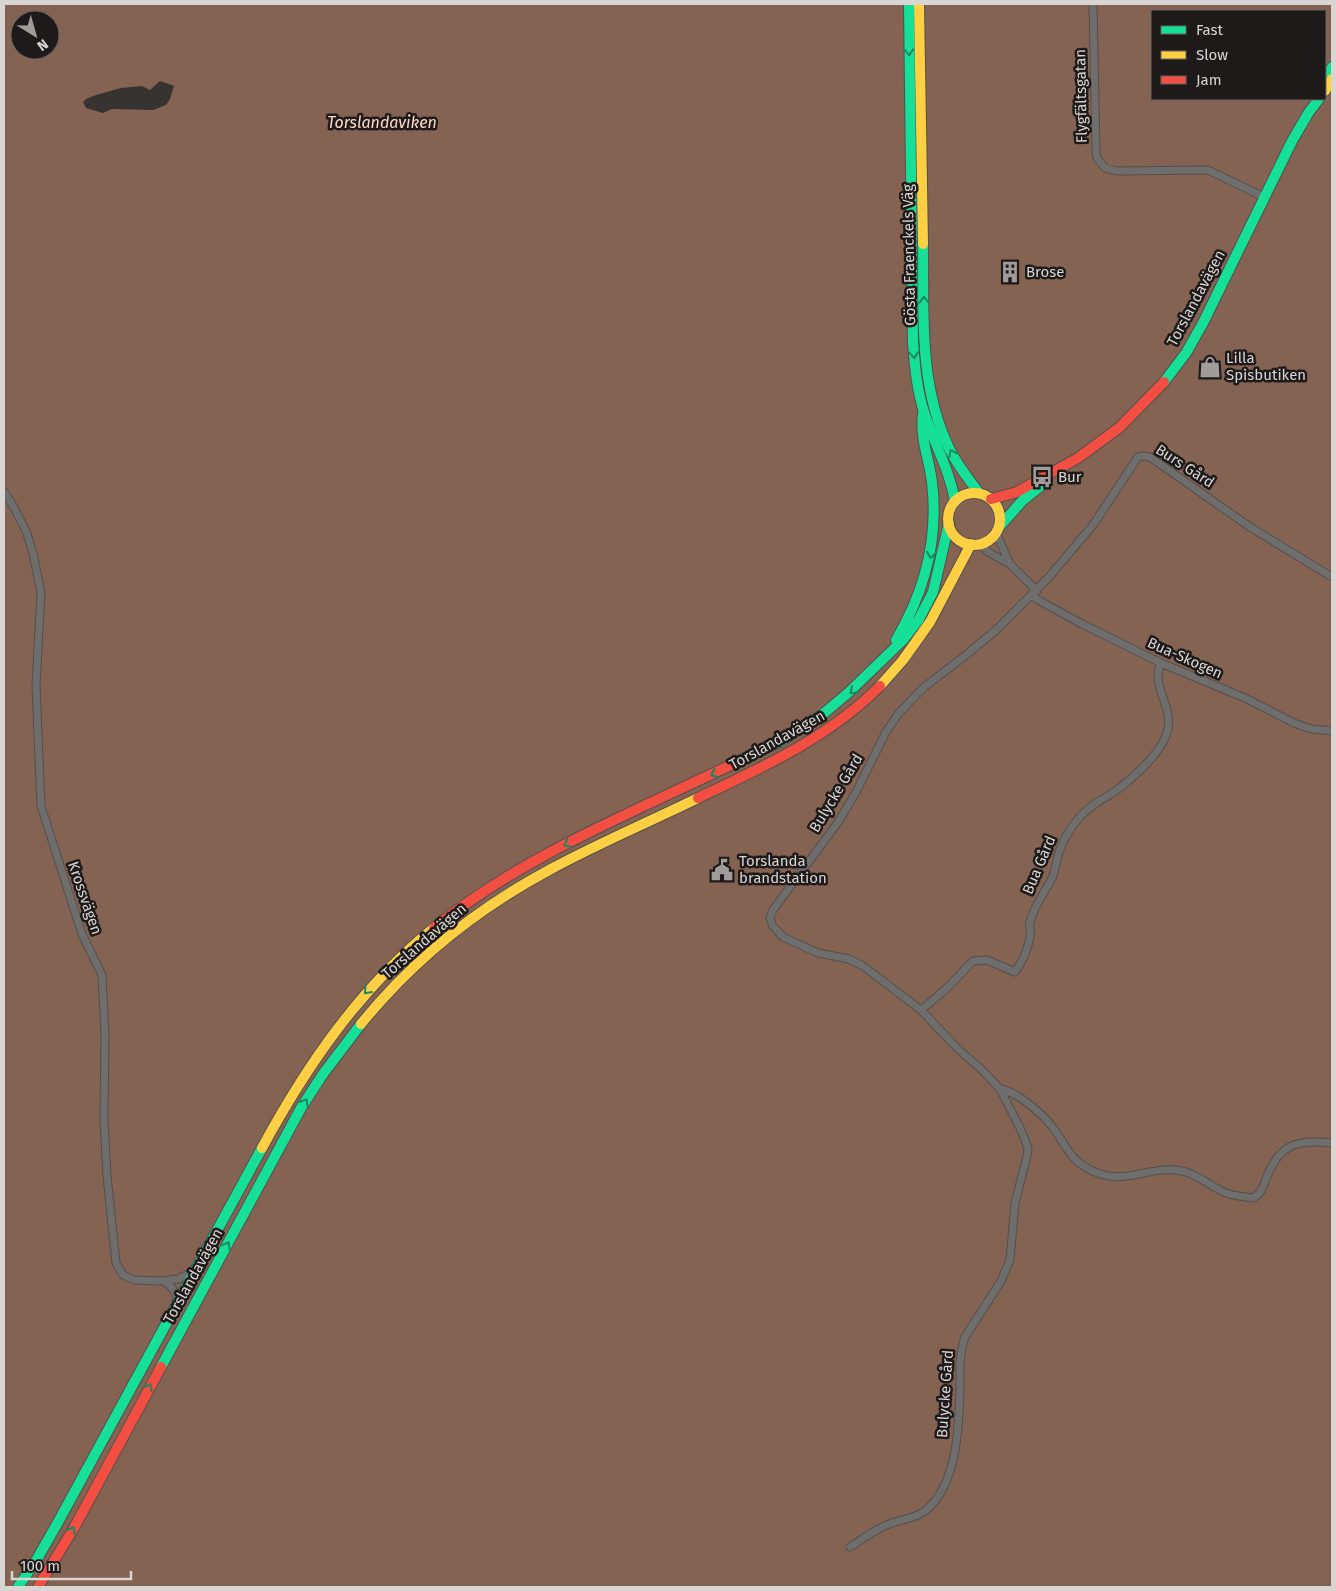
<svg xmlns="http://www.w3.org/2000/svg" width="1336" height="1591" font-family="'Fira Sans',sans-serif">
  <rect width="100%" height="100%" fill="#363331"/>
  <path fill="#846352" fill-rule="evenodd" d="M4 4H1332V1587H4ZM1152 11H1325V99H1152ZM20 20H50V50H20ZM160 81 174 86 170 99 166 105 153 110 112 109 103 113 86 108 83 102 86 99 96 95 121 88 142 86 150 90Z"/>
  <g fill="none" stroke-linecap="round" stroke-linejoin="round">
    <g stroke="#52504e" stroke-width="9">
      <path id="street" d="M1093 4 1096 152 1097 158 1105 168 1117 171 1208 170 1264 197
        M4 492 12 504 26 531 33 553 41 593 36 685 41 806 82 934 102 975 105 1034 104 1119 107 1176 116 1263 123 1275 134 1280 160 1281 178 1279 192 1272
        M996 533 1010 564 1037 591
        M980 544 988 552 1010 564
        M1032 596 1040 601 1082 624 1161 663 1245 698 1294 723 1311 729 1332 731
        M921 1010 946 989 973 961 987 960 1015 972C1022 962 1028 949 1030 937 1031 932 1029 927 1030 922 1034 906 1045 892 1052 878 1056 869 1056 861 1059 852 1063 840 1070 829 1078 819 1088 807 1101 800 1114 792 1131 780 1158 756 1166 736 1177 708 1149 687 1161 663
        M1000 1089C1018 1092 1044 1115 1054 1129 1064 1143 1070 1158 1085 1167 1123 1190 1146 1164 1182 1171 1198 1174 1211 1187 1226 1193 1235 1196 1244 1197 1253 1198 1261 1194 1263 1188 1266 1179 1279 1144 1297 1139 1332 1143
        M163 1281C173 1286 177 1293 177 1304
        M850 1547C863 1539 875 1529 889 1524 902 1519 914 1519 925 1511 957 1486 959 1427 960 1390 960 1372 959 1354 965 1337L1001 1281 1010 1260 1015 1203 1027 1156 1028 1148 1021 1130 1000 1089 984 1072 956 1047 921 1010 863 966 849 959 818 953 783 937 772 925 770 917 773 910 839 821 856 792 886 732 899 713 923 688 966 655 996 630 1049 577 1093 525 1138 457 1143 456 1150 457 1250 527 1332 577"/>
    </g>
    <g stroke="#52504e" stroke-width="12">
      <path id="fast" d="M909 4 913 343C915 367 917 392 925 415 935 445 950 471 955 502
        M1325 80 1332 67
        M923 244C924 312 918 384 949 448 957 465 968 478 979 493
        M1164 382 1186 353 1203 323 1292 141 1309 112 1319 99
        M999 527 1023 500 1047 481
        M896 640C925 591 939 540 932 482 929 459 920 438 923 414
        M737 762 781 741 823 714 848 693 903 640 919 619 933 592 949 523
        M161 1367 301 1108 323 1074 361 1024
        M18 1587 37 1559 57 1524 262 1148"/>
    </g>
    <g stroke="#52504e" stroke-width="12">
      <path id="slow" d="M919 4 923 244
        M1325 91 1332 79
        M948 519a26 26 0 1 1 52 0a26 26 0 1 1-52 0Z
        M880 686 903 660 930 622 971 544
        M361 1024C413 960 478 908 551 869 599 843 649 822 698 798
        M262 1148C307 1065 360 988 434 928"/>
    </g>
    <g stroke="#52504e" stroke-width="12">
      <path id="jam" d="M991 499 1017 492 1078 458 1120 427 1164 382
        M698 798C763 767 828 738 880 686
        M434 928C524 855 634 812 737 762
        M38 1587 74 1528 161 1367"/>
    </g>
    <use href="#street" stroke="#706e6c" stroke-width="7"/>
    <use href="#fast" stroke="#16e098" stroke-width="10"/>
    <use href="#slow" stroke="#ffcf43" stroke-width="10"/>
    <use href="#jam" stroke="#f24e42" stroke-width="10"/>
  </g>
  <defs><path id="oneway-chevron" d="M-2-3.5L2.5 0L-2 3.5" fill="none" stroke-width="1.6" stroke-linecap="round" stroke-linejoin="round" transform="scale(1.25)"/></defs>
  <g stroke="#19875f">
    <use href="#oneway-chevron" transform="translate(909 52) rotate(89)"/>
    <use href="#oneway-chevron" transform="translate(924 300) rotate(-91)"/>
    <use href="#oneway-chevron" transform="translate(914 355) rotate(85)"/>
    <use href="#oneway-chevron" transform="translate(952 453) rotate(-117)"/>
    <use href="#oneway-chevron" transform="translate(931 555) rotate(99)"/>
    <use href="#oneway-chevron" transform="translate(853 691) rotate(137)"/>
    <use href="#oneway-chevron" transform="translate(714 774) rotate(155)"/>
    <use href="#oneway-chevron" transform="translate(567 844) rotate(154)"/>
    <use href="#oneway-chevron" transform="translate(367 991) rotate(132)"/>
    <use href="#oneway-chevron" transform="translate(305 1102) rotate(-58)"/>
    <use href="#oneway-chevron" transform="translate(227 1245) rotate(-61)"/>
    <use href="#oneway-chevron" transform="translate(149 1387) rotate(-62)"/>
    <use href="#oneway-chevron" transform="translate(72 1530) rotate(-61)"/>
  </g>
  <defs>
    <g id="building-bare" transform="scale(1.725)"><path d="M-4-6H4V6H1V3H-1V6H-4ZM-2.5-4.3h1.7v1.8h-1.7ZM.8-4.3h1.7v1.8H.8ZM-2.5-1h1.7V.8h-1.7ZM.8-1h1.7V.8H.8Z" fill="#a09c9a" stroke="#1d1a19" stroke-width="2.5" paint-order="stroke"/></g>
    <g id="shop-bare" transform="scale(1.725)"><path d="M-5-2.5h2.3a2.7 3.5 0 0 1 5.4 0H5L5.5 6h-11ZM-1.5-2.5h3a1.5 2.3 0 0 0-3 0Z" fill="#a09c9a" stroke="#1d1a19" stroke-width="2.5" paint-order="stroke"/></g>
    <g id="bus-bare" transform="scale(1.725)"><path d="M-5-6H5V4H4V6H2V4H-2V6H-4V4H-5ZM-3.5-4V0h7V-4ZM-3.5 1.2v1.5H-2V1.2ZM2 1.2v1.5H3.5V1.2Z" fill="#a09c9a" stroke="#1d1a19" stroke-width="2.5" paint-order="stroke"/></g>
    <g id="civic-bare" transform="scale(1.725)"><path d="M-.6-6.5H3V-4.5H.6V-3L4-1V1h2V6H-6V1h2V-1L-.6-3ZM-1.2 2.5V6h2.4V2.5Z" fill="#a09c9a" stroke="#1d1a19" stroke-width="2.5" paint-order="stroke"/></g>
  </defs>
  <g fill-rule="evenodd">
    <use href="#building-bare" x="1010" y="272"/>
    <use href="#shop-bare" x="1210" y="367"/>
    <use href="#bus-bare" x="1042" y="477"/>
    <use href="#civic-bare" x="722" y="870"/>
  </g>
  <g text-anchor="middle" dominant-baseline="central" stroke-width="5" stroke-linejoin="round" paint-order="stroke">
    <g font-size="15" fill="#d9d5d3" stroke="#1d1a19">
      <text transform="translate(1081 96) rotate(-91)">Flygfältsgatan</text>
      <text transform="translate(909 255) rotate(-91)">Gösta Fraenckels Väg</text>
      <text transform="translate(1196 298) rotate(-62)">Torslandavägen</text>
      <text transform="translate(1185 466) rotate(33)">Burs Gård</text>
      <text transform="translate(1185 658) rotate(24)">Bua-Skogen</text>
      <text transform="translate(777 740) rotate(-29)">Torslandavägen</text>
      <text transform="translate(836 793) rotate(-59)">Bulycke Gård</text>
      <text transform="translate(1039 865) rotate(-67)">Bua Gård</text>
      <text transform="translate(85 898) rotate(71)">Krossvägen</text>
      <text transform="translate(424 941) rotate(-41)">Torslandavägen</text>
      <text transform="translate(193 1276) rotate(-61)">Torslandavägen</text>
      <text transform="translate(945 1394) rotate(-86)">Bulycke Gård</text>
    </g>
    <g font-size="15" fill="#d9d5d3" stroke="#1d1a19" text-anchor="start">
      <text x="1026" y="272">Brose</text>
      <text x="1226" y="358">Lilla<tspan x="1226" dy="17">Spisbutiken</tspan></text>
      <text x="1058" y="477">Bur</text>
      <text x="739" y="861">Torslanda<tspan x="739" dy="17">brandstation</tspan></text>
    </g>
    <g font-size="16" font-style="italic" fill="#ffd9c5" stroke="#1d1a19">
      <text x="382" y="122">Torslandaviken</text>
    </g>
  </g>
  <rect width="1336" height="1591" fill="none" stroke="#d9d5d3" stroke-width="10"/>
  <rect x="1151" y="10" width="175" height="90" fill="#1d1a19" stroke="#686563"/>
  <rect x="1161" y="26" width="25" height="8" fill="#16e098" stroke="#686563"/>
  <text x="1196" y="35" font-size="15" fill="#d9d5d3">Fast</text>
  <rect x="1161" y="51" width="25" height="8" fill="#ffcf43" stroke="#686563"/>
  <text x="1196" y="60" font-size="15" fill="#d9d5d3">Slow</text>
  <rect x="1161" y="76" width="25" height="8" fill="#f24e42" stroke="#686563"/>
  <text x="1196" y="85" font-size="15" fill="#d9d5d3">Jam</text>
  <g transform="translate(35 35) rotate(143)"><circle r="24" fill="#1d1a19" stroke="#686563"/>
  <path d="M0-4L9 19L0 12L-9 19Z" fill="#a09c9a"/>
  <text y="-8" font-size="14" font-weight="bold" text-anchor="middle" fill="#d9d5d3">N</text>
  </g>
  <path d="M12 1571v8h119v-8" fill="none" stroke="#d9d5d3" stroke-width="2.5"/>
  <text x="20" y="1571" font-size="15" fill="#d9d5d3" stroke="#1d1a19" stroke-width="4" paint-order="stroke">100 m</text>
</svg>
